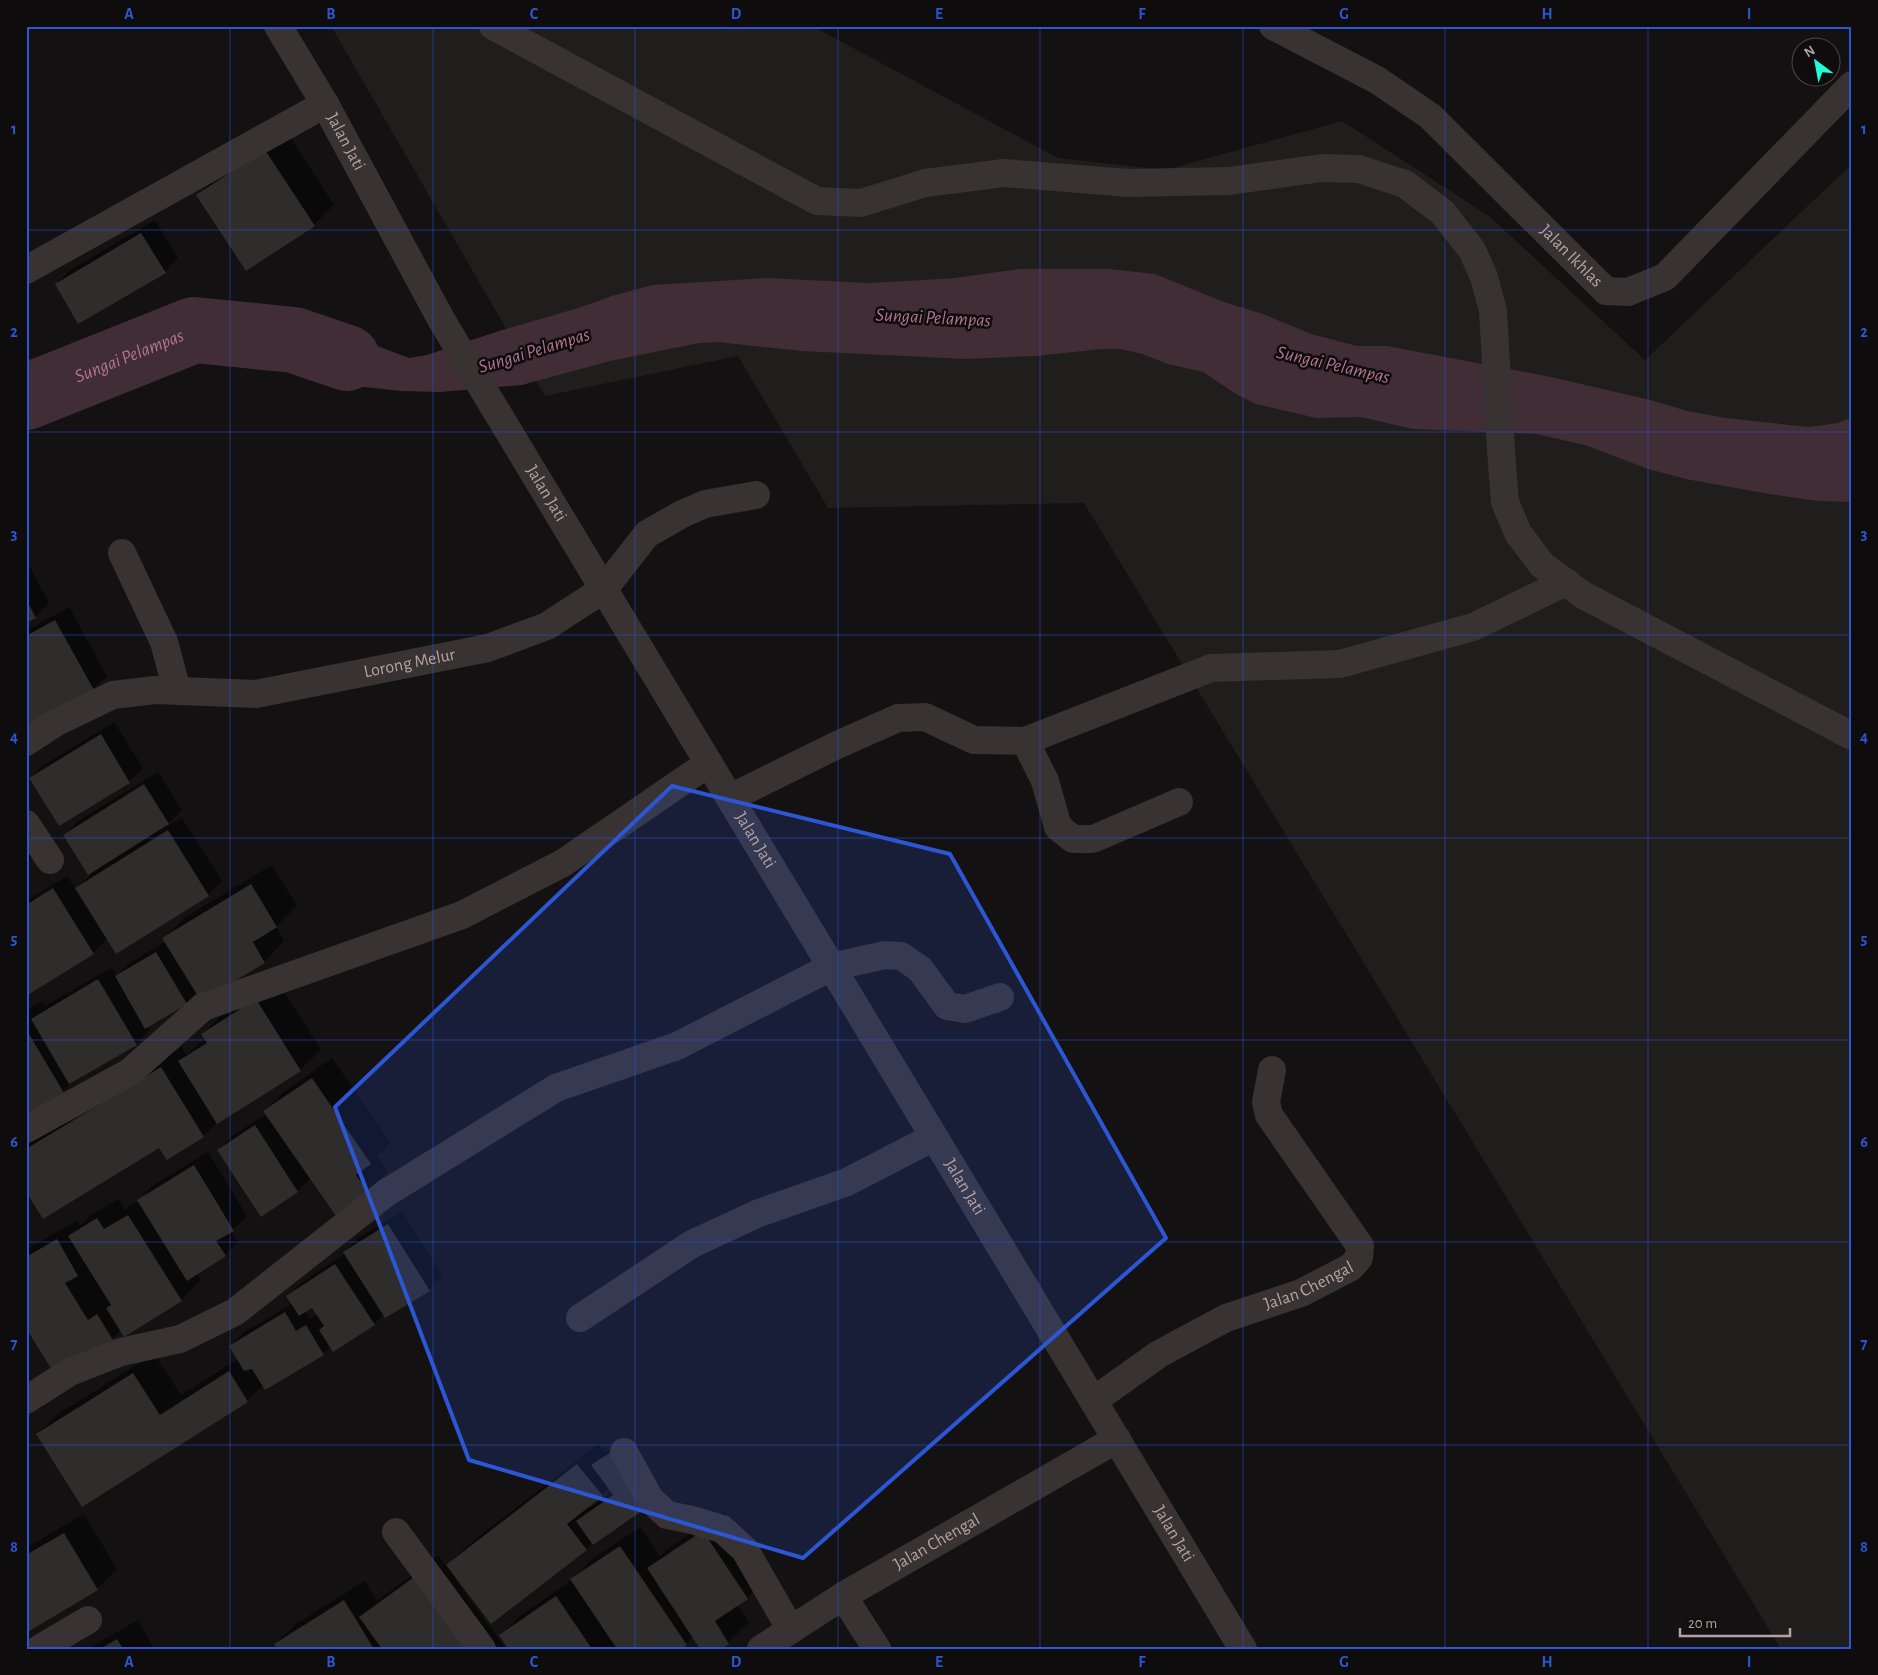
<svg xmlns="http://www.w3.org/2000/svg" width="1878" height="1675" font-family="'Alegreya Sans',sans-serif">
  <rect width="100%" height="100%" fill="#131111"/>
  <path fill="#201d1d" d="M331 26H812L1058 158 1165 170 1342 121 1489 216 1645 360 1852 164V1649H1781L1084 503 828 508 738 356 545 396Z"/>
  <path fill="#412d35" d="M1020 269H1110L1155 274 1224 302 1263 314 1311 334 1357 346H1387L1546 376 1651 400 1687 411 1726 418 1809 427 1838 423 1852 417V502L1818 501 1769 494 1686 479 1648 469 1585 445 1536 434 1413 429 1361 417 1316 418 1256 404 1236 394 1203 372 1168 364 1142 354 1121 349H1102L1036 356 966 359 802 351 716 342 699 343 610 361 522 385 440 392 401 391 337 384 298 375 253 360 259 337 274 317 302 328 364 341 409 358 427 355 499 331 578 308 612 296 652 285 768 278 867 283 909 281 954 278Z"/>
  <path fill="#0007" fill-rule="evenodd" d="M286 131 334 205 314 225 198 196 218 175Z
    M155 220 178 258 165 272 56 284 70 270Z
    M26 560 49 603 35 617 26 622Z
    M69 607 107 676 93 689 26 726V631Z
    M114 722 143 768 129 782 59 824 31 778 44 765Z
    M158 772 182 810 165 827 182 818 222 881 208 895 108 938 93 953 26 995V901L67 876 76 889 94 871 65 835 78 821Z
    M26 845 33 856 26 862Z
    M272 865 297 906 276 927 284 941 264 962 197 992 186 1003 147 1026 149 1030 136 1044 75 1079 63 1092 26 1113V1011L42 1001 45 1006 112 967 117 975 130 963 166 941 164 938 184 918Z
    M277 980 321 1050 300 1070 218 1122 203 1136 160 1146 26 1190V1143L29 1141 182 1047 186 1055 205 1038 202 1034 223 1014Z
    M332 1058 391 1143 377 1156 388 1172 368 1192 311 1178 298 1191 262 1215 219 1150 232 1136 266 1114 264 1111 285 1091Z
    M208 1152 247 1216 231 1231 238 1242 225 1255 197 1273 201 1280 181 1300 121 1330 112 1339 26 1325V1250L77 1220 81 1225 90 1216 118 1199 125 1209 139 1201 152 1186Z
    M402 1211 442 1276 429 1290 384 1314 374 1324 331 1346 323 1354 263 1385 247 1401 83 1505 38 1434 58 1414 154 1354 181 1395 238 1359 231 1346 244 1332 292 1304 287 1296 301 1283 346 1253 345 1252 358 1238ZM313 1306 318 1314 310 1319 305 1311Z
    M625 1439 662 1491 649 1505 593 1543 586 1549 455 1579 506 1649H278L275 1644 296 1624 365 1581 377 1601 438 1555 446 1566 468 1545 598 1444 605 1453ZM609 1488 612 1492 590 1508 588 1506Z
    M724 1512 768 1578 747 1598 737 1605 749 1622 728 1643 719 1649 693 1637 679 1649H510L501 1635 521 1615 572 1580 592 1559 640 1527 660 1556 669 1548ZM708 1527 709 1529 671 1554 669 1552Z
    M84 1514 117 1569 97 1589 26 1632V1548Z
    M138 1620 154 1649H87Z"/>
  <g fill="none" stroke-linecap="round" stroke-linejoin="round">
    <path stroke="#412d35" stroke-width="66" id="s1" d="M26 397 194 330 294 340 347 358"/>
  </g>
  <path fill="#2f2c2c" d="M265 150 315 226 246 271 196 195Z
    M141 233 166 273 78 324 55 284Z
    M26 599 36 618 26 623Z
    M55 620 94 690 26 728V636Z
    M101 734 130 783 59 826 29 778Z
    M144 784 169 824 88 875 63 835Z
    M168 830 209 896 116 954 75 888Z
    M251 884 277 927 253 942 265 963 201 1001 162 938Z
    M53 888 94 954 26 996V905Z
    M156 952 187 1004 145 1029 115 976Z
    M98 979 137 1045 69 1084 31 1019Z
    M256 999 301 1071 217 1124 178 1061 207 1043 201 1034Z
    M26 1029 64 1093 26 1114Z
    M161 1067 204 1137 167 1160 159 1148 43 1219 26 1192V1149Z
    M312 1078 371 1164 356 1175 369 1193 336 1216 263 1111Z
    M255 1125 298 1192 261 1217 217 1150Z
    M194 1165 234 1231 216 1241 226 1256 187 1281 137 1200Z
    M128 1215 182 1301 124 1337 106 1308 111 1305 68 1236 97 1218 104 1229Z
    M388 1224 430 1291 385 1318 343 1252Z
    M57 1239 78 1276 65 1283 88 1320 97 1314 113 1340 55 1375 26 1328V1257Z
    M335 1264 375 1325 333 1352 319 1330 324 1326 312 1308 299 1316 286 1296Z
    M285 1312 296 1331 306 1325 324 1355 265 1390 252 1369 244 1371 229 1346Z
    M229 1371 248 1402 82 1507 36 1434 133 1373 160 1415Z
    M611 1452 649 1506 593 1545 576 1521 613 1495 591 1465Z
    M577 1464 603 1496 567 1524 587 1550 491 1624 446 1565Z
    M703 1531 748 1599 715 1621 729 1644 721 1649H700L647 1568Z
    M64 1533 98 1590 26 1633V1555Z
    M620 1546 687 1645 682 1649H617L570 1579Z
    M417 1575 471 1649H382L359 1617Z
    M556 1596 592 1649H508L499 1635Z
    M344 1600 374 1649H277L274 1644Z
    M117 1639 123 1649H100Z"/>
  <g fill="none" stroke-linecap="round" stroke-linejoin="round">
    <g stroke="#383232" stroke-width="28">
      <path id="s2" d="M278 26 325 104 442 321 1243 1649"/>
      <path d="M493 26 817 201 861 203 925 183 1004 173 1129 183 1229 181 1322 168 1359 169 1405 184 1443 213 1472 250 1484 277 1493 311 1501 451 1505 502 1518 533 1542 565 1583 595 1852 736"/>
      <path id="s3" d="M1273 26 1377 80 1430 116 1606 291 1628 292 1665 277 1852 85"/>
      <path d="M26 270 325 104"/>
      <path d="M122 553 164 642 177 690"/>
      <path d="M1025 741 1045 781 1058 827 1073 839H1093L1179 802"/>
      <path id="s4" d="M26 742 55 723 113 695 155 690 256 694 488 648 547 626 604 589 647 534 682 514 705 504 756 495"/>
      <path d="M730 798 835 746 898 718 925 717 974 740 1025 741 1211 668 1340 664 1473 627 1566 582"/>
      <path d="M26 824 50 860"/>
      <path d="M26 1129 130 1072 203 1007 462 915 563 863 709 763"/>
      <path d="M580 1318 692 1244 759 1213 847 1182 934 1137"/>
      <path d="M26 1400 70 1372 121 1352 180 1339 235 1312 386 1193 556 1088 677 1046 831 967 885 955 901 956 920 969 947 1006 965 1009 1000 997"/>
      <path id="s5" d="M1093 1401 1159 1354 1226 1318 1301 1293 1351 1267 1359 1258 1360 1246 1269 1115 1266 1102 1272 1070"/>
      <path d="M624 1452 650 1499 667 1515 692 1520 722 1529 745 1550 791 1630"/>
      <path d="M396 1532 482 1649"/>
      <path d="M843 1596 877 1649"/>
      <path d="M39 1649 88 1620"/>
      <path id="s6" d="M761 1649 843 1596 1117 1439"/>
    </g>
  </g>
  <path fill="#2c56d3" fill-opacity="0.2" stroke="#2c56d3" stroke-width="4" stroke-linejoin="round" d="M672 786 950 854 1166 1238 803 1558 469 1460 335 1107Z"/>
  <path fill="none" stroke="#2c56d3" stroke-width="1" stroke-opacity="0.55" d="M230 26V1649M433 26V1649M635 26V1649M838 26V1649M1040 26V1649M1243 26V1649M1445 26V1649M1648 26V1649M26 230H1852M26 432H1852M26 635H1852M26 838H1852M26 1040H1852M26 1242H1852M26 1445H1852"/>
  <g text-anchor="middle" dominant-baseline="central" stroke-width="5" stroke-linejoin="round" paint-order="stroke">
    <g font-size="18" fill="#b4a1a4" stroke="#0e0c0c">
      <text stroke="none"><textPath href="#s2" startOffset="134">Jalan Jati</textPath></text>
      <text stroke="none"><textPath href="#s3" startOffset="380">Jalan Ikhlas</textPath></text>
      <text stroke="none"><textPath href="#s2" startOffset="539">Jalan Jati</textPath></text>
      <text stroke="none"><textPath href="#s4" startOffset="399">Lorong Melur</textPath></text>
      <text stroke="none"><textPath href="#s2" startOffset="944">Jalan Jati</textPath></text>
      <text stroke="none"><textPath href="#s2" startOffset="1349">Jalan Jati</textPath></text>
      <text stroke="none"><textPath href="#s5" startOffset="246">Jalan Chengal</textPath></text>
      <text stroke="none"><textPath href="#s2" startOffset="1754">Jalan Jati</textPath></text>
      <text stroke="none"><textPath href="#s6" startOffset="206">Jalan Chengal</textPath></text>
    </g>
    <g font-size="19" font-style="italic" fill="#b2758c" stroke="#0e0c0c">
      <text transform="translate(933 318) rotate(3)">Sungai Pelampas</text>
      <text transform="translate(534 351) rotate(-17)">Sungai Pelampas</text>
      <text stroke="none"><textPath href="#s1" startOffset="111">Sungai Pelampas</textPath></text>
      <text transform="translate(1333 365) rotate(13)">Sungai Pelampas</text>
    </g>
  </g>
  <rect width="1878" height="1675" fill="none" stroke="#0e0c0c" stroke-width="55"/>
  <g transform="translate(1816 62) rotate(328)"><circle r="24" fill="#0e0c0c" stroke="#504849"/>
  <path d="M0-4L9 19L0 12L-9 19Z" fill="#1efdd5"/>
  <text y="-8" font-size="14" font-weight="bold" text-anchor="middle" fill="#b4a1a4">N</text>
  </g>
  <path d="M1680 1628v8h110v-8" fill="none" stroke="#b4a1a4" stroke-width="2.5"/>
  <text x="1688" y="1628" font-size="15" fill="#b4a1a4" stroke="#0e0c0c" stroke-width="4" paint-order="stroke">20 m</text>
  <rect x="28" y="28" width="1822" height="1620" fill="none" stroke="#2c56d3" stroke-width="2"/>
  <g font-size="16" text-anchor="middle" font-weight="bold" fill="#2c56d3">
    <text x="129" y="19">A</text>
    <text x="331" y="19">B</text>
    <text x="534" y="19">C</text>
    <text x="736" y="19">D</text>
    <text x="939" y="19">E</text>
    <text x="1142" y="19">F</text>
    <text x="1344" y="19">G</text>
    <text x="1547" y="19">H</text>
    <text x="1749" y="19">I</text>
    <text x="14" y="134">1</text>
    <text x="1864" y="134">1</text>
    <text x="14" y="337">2</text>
    <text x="1864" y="337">2</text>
    <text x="14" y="539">3</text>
    <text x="1864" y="539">3</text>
    <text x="14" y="742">4</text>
    <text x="1864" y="742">4</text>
    <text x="14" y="944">5</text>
    <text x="1864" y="944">5</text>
    <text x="14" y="1147">6</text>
    <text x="1864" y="1147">6</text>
    <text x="14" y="1349">7</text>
    <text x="1864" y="1349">7</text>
    <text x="14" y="1552">8</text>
    <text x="1864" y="1552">8</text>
    <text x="129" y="1667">A</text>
    <text x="331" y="1667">B</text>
    <text x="534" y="1667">C</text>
    <text x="736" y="1667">D</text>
    <text x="939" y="1667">E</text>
    <text x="1142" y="1667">F</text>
    <text x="1344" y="1667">G</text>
    <text x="1547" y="1667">H</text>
    <text x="1749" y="1667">I</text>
  </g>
</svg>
